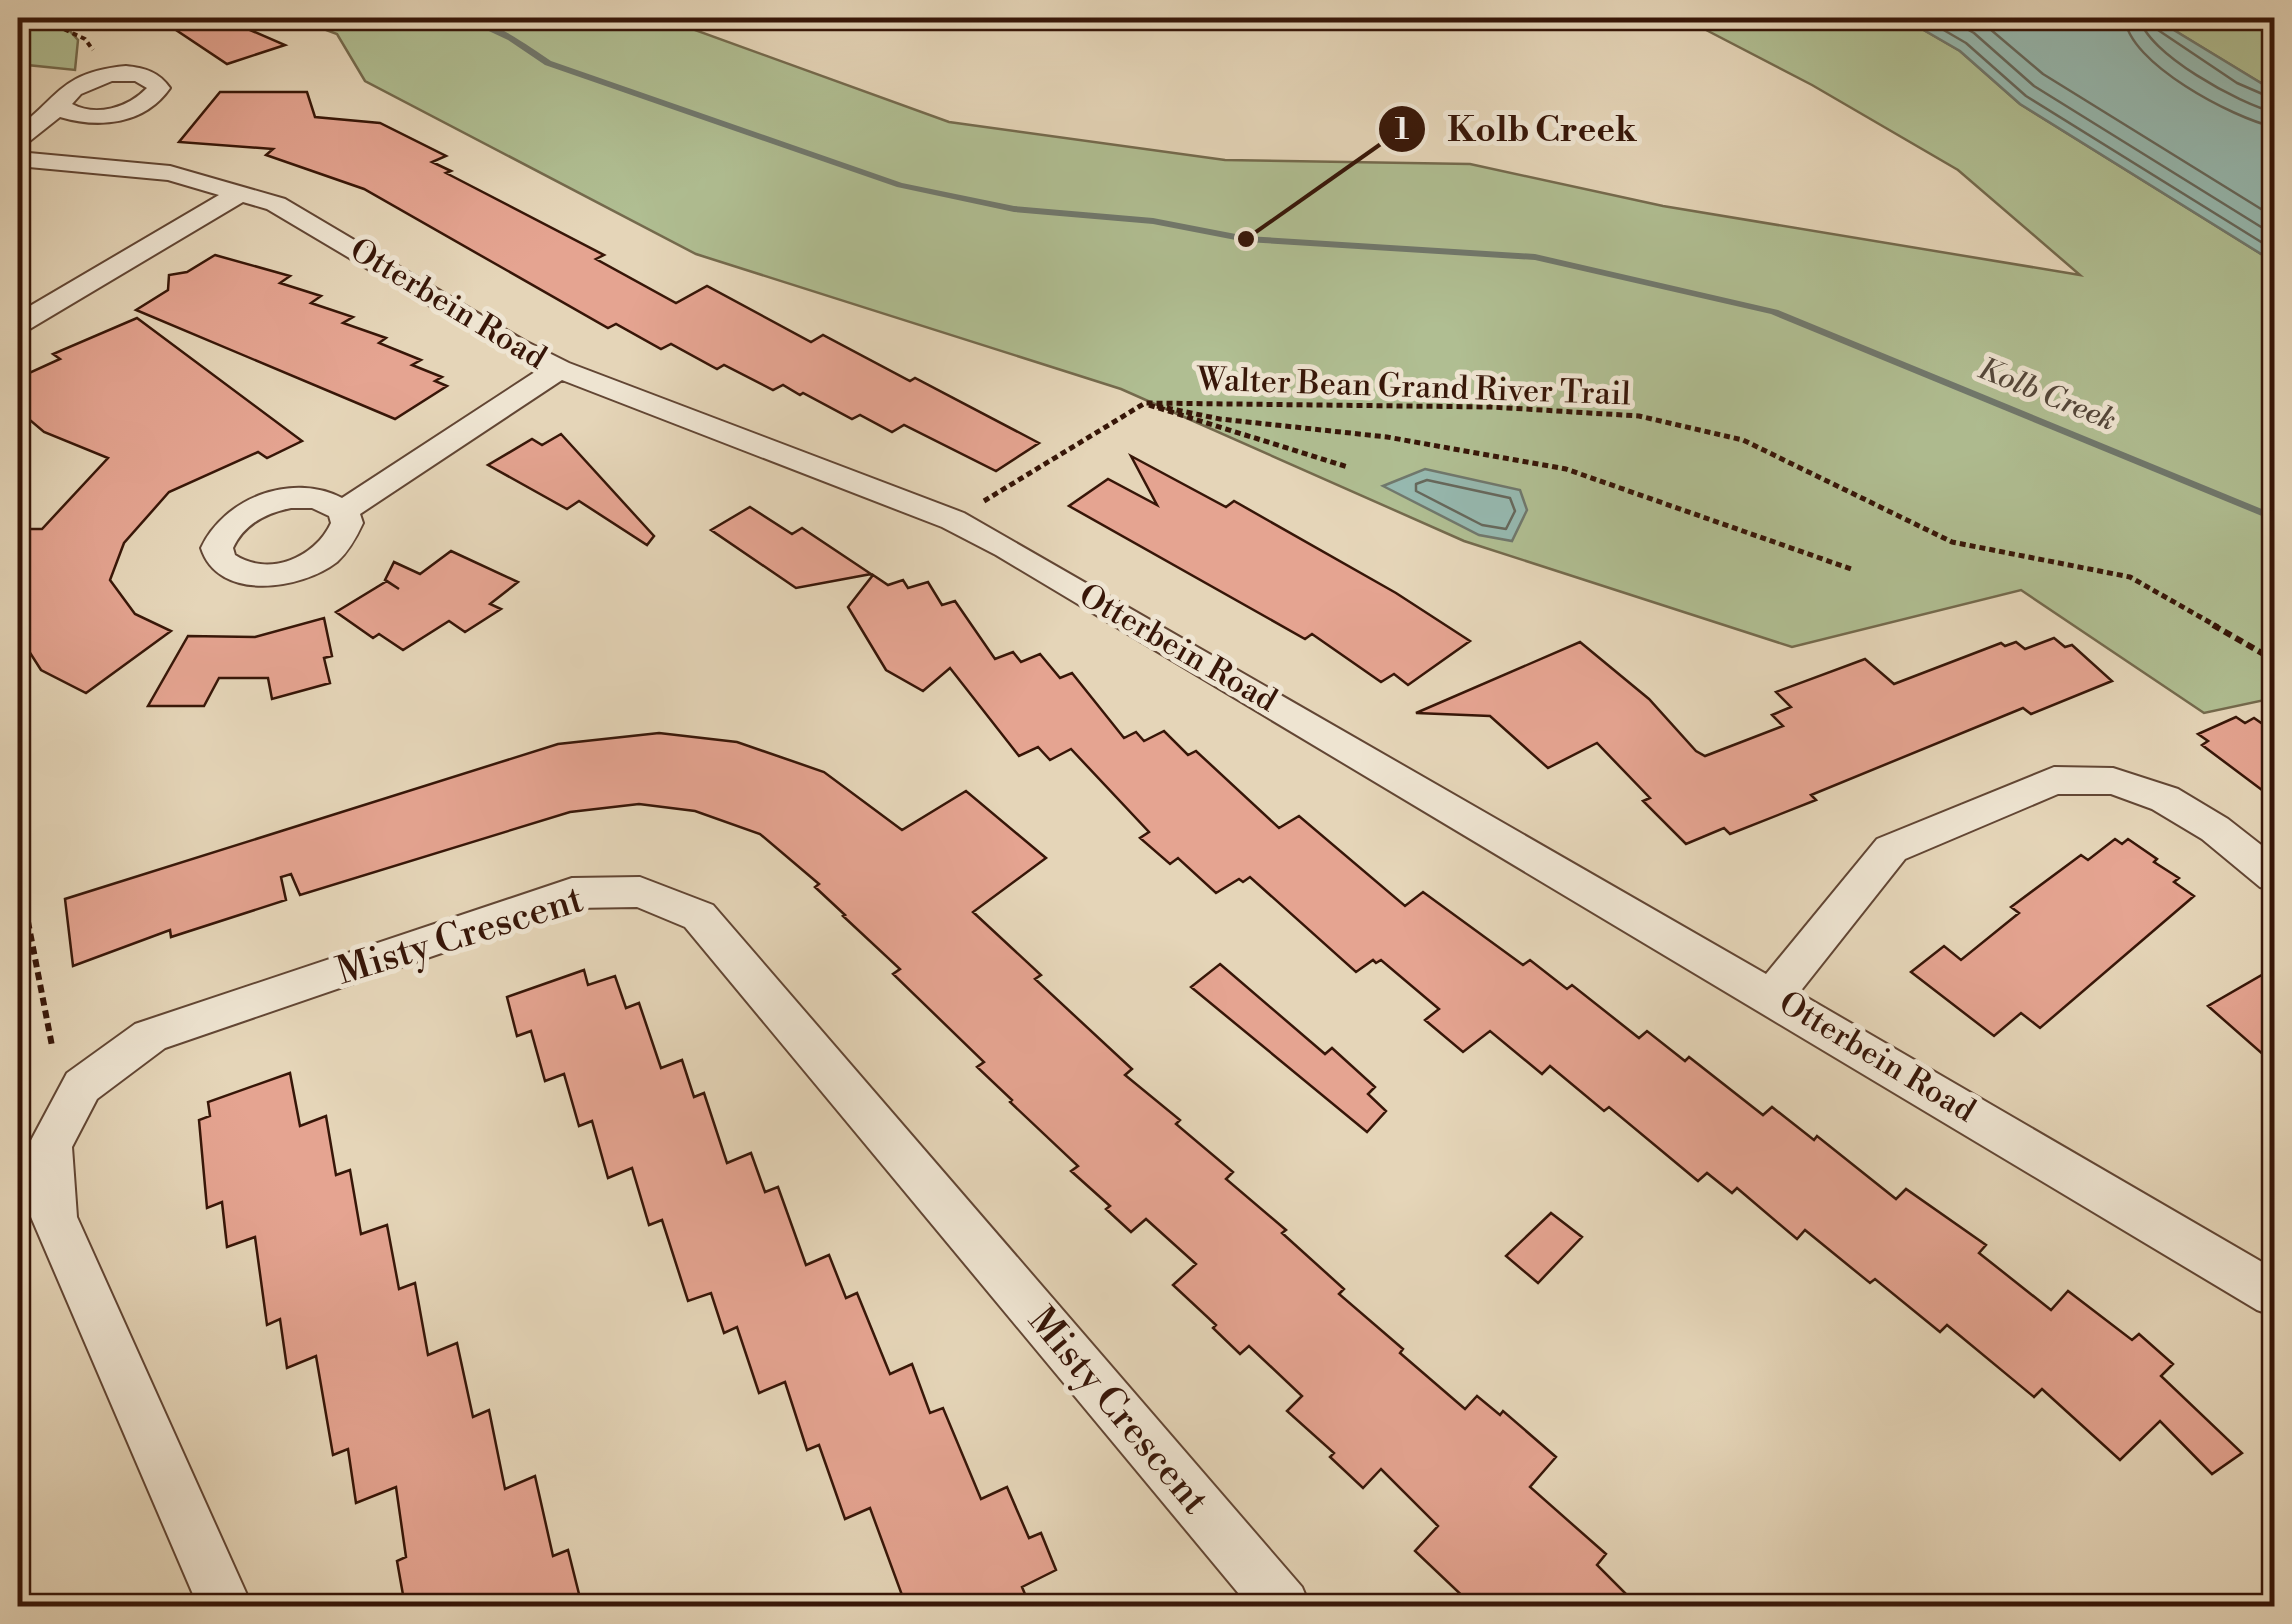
<svg xmlns="http://www.w3.org/2000/svg" width="2292" height="1624" font-family="'Libre Bodoni',serif">
  <rect width="100%" height="100%" fill="#e5d5b8"/>
  <filter id="stains"><feTurbulence type="fractalNoise" baseFrequency=".002" numOctaves="4"/><feColorMatrix values="0 0 0 0 .2 0 0 0 0 .09 0 0 0 0 .02 0 0 0 .5 -.17"/></filter>
  <radialGradient id="worn" r=".72"><stop offset=".6" stop-color="#630" stop-opacity="0"/><stop offset="1" stop-color="#630" stop-opacity=".3"/></radialGradient>
  <path fill="#b0be92" stroke="#746a4d" stroke-width="2.5" d="M18 18H58L78 40 75 70 18 64Z
    M294 18H662L949 122 1225 160 1470 164 1663 206 2080 275 1958 170 1812 85 1683 18H1903L1960 51 2020 104 2274 262V703L2269 699 2204 713 2021 590 1792 647 1464 541 1121 389 696 254 365 81 337 34Z
    M2154 18H2274V91Z"/>
  <path fill="#96b9b0" stroke="#70786d" stroke-width="2.5" d="M1903 18H2154L2274 91V262L2020 104 1960 51Z
    M1425 469 1520 490 1527 510 1512 541 1479 535 1383 486Z"/>
  <g fill="none" stroke-linecap="round" stroke-linejoin="round">
    <path stroke="#66685c" stroke-width="2.5" d="M1923 18 1966 43 2026 96 2274 250
      M1947 18 1974 33 2034 86 2274 235
      M1977 18 2043 74 2274 217
      M2125 18C2128 63 2233 118 2274 127
      M2140 18C2145 52 2241 105 2274 112
      M2153 18 2158 30 2237 83 2274 99
      M1427 480 1510 498 1515 511 1506 529 1482 525 1416 491V484Z"/>
    <path fill="#70786d" fill-rule="evenodd" d="M461 18C489 16 528 46 551 61L902 183 1014 206 1153 218 1246 236 1535 254 1778 310 2274 514V521L1771 314 1535 260 1246 242 1153 224 1014 212 897 187 545 65 508 40Z"/>
  </g>
  <path fill="#e5a491" stroke="#371608" stroke-width="2.5" d="M158 18H222L285 45 227 64Z
    M220 92H307L315 117 380 123 446 156 432 162 451 171 446 173 604 255 596 259 676 303 707 286 811 342 823 335 910 381 915 378 1039 443 996 471 904 425 892 432 860 415 852 419 803 393 800 395 783 385 773 390 724 365 717 369 671 344 661 349 616 324 608 328 364 189 266 155 273 149 179 142Z
    M215 255 290 276 280 283 321 296 311 303 353 317 343 323 386 338 379 343 421 360 412 365 442 377 435 381 447 386 395 419 136 310 168 290 169 275 187 272Z
    M137 318 302 441 267 458 258 452 169 492 124 543 110 580 135 614 171 631 86 693 41 670 18 634V529H42L108 458 44 432 18 410V378L60 359 53 354Z
    M561 434 654 536 647 545 579 501 567 509 488 465 532 439 542 445Z
    M1131 456 1226 507 1234 501 1396 593 1470 641 1408 685 1394 674 1381 682 1312 634 1305 639 1069 506 1108 479 1157 505Z
    M750 507 792 534 802 528 871 574 796 588 711 530Z
    M451 551 518 582 490 604 501 609 465 632 449 621 403 650 379 634 373 638 336 612 387 581 399 589 385 580 394 562 420 574Z
    M873 575 888 585 903 580 908 588 928 582 942 605 955 601 995 659 1013 652 1021 662 1040 654 1060 678 1072 673 1124 738 1136 732 1144 741 1164 731 1188 755 1196 751 1279 828 1299 816 1405 906 1423 892 1523 965 1530 960 1567 989 1572 985 1639 1038 1647 1031 1685 1061 1689 1057 1763 1115 1772 1107 1814 1140 1817 1136 1896 1199 1906 1189 1986 1245 1979 1253 2051 1310 2068 1291 2132 1340 2139 1334 2173 1364 2161 1376 2242 1453 2212 1474 2160 1421 2120 1460 2042 1389 2034 1397 1947 1325 1940 1332 1875 1279 1870 1283 1805 1230 1797 1239 1737 1188 1732 1193 1707 1173 1698 1181 1609 1107 1604 1111 1550 1066 1542 1074 1490 1031 1463 1052 1425 1020 1439 1009 1381 960 1376 963 1373 960 1356 972 1250 877 1243 882 1239 879 1216 893 1178 858 1170 864 1140 838 1149 832 1071 749 1050 760 1038 747 1019 756 950 668 923 691 886 670 848 607Z
    M324 618 332 656 324 658 330 683 272 699 268 678H219L204 706H148L188 636 255 637Z
    M2054 638 2065 647 2072 645 2112 681 2031 714 2023 708 1811 795 1816 800 1730 834 1724 828 1686 844 1643 801 1650 798 1597 743 1548 768 1490 716 1416 713 1580 642 1649 699 1696 751 1705 756 1783 726 1772 715 1791 707 1776 692 1865 659 1894 684 2001 643 2005 646 2016 642 2025 649Z
    M2236 717 2245 723 2254 718 2274 732V799L2202 745 2208 741 2198 734Z
    M659 733 737 742 824 772 902 830 966 791 1046 858 973 912 1041 975 1035 979 1132 1069 1125 1075 1180 1120 1176 1124 1233 1172 1226 1179 1286 1230 1282 1233 1344 1289 1339 1294 1403 1349 1400 1353 1465 1409 1477 1396 1500 1415 1503 1411 1556 1457 1530 1487 1606 1554 1597 1565 1638 1606H1473L1415 1551 1438 1526 1381 1469 1363 1488 1330 1457 1334 1453 1287 1411 1302 1396 1249 1346 1240 1354 1213 1328 1216 1325 1173 1285 1196 1264 1146 1219 1131 1232 1106 1209 1110 1206 1071 1171 1078 1166 1010 1102 1012 1100 977 1067 984 1062 893 974 900 969 843 916 845 915 815 887 819 884 760 834 695 811 639 804 570 812 300 895 291 874 281 877 286 900 171 937 170 930 73 966 65 899 558 744Z
    M2115 839 2122 844 2128 839 2157 859 2154 862 2179 878 2174 882 2194 896 2040 1028 2021 1013 1994 1036 1911 972 1944 946 1961 960 2019 913 2011 907 2081 855 2088 860Z
    M1220 964 1325 1054 1332 1048 1375 1087 1368 1094 1386 1111 1367 1132 1191 987Z
    M2274 968V1064L2208 1006Z
    M584 970 588 985 615 976 626 1008 639 1003 661 1068 682 1060 694 1097 704 1093 727 1163 751 1153 765 1192 778 1187 806 1265 829 1255 846 1298 857 1293 890 1374 912 1364 930 1413 943 1408 981 1499 1007 1487 1029 1538 1041 1533 1056 1570 1022 1587 1030 1606H906L870 1508 845 1519 819 1445 807 1450 785 1382 759 1393 737 1327 724 1333 711 1293 688 1301 662 1220 649 1225 632 1168 608 1178 592 1121 579 1126 564 1074 545 1081 531 1031 517 1036 507 997Z
    M290 1073 300 1126 326 1116 336 1175 350 1170 361 1234 387 1225 399 1289 415 1283 428 1355 457 1343 473 1417 489 1410 505 1489 535 1476 553 1556 568 1550 582 1606H405L397 1561 406 1557 396 1487 356 1503 348 1449 333 1455 316 1356 287 1368 280 1319 267 1325 255 1237 227 1247 222 1202 207 1208 199 1120 210 1116 208 1102Z
    M1551 1213 1582 1237 1538 1283 1506 1256Z"/>
  <g fill="none" stroke-linecap="round" stroke-linejoin="round">
    <g stroke="#624634" stroke-width="4">
      <path id="street" d="M126 66C145 68 159 72 170 88 145 124 100 129 60 117L26 144 18 146V128C61 94 63 72 126 66ZM112 81H135L147 88C128 108 96 117 72 104L81 94Z
        M18 152 170 166 285 199 525 341 569 363 964 513 1766 974 1877 839 2054 767 2113 768 2178 789 2228 819 2274 855V891L2260 887 2202 839 2152 809 2111 794H2058L1905 859 1799 993 2274 1269V1316L2257 1310 996 555 942 527 562 380 360 514 363 523C356 538 349 551 337 562 301 590 218 602 201 548 224 498 292 472 342 498L538 370 267 209 243 202 28 330 18 332V313L219 195 168 180 18 166ZM291 508H312L329 516 331 523C315 558 269 577 235 555L233 548C244 524 266 513 291 508Z
        M640 877 713 905 1302 1587 1310 1606H1249L685 927 637 907 573 908 165 1048 97 1099 72 1147 77 1217 252 1606H198L31 1217 28 1146 67 1073 135 1024 150 1019 572 878Z"/>
    </g>
    <path stroke="#371608" stroke-width="4" stroke-dasharray="5 4" stroke-linecap="butt" d="M40 18 85 39 93 50"/>
    <path stroke="#371608" stroke-width="5" stroke-dasharray="6 4" stroke-linecap="butt" d="M1149 405 1348 467
      M1157 406 1220 419 1387 437 1566 469 1854 570
      M984 501 1145 403 1492 407 1639 416 1743 440 1952 542 2130 577 2218 627"/>
    <path stroke="#371608" stroke-width="6" stroke-dasharray="8 5" stroke-linecap="butt" d="M2213 625 2274 660
      M18 870 52 1046"/>
    <use href="#street" fill="#eee4d1" fill-rule="evenodd"/>
  </g>
  <g text-anchor="middle" dominant-baseline="central" stroke-width="10" stroke-linejoin="round" paint-order="stroke">
    <g font-size="30" font-style="italic" fill="#54473a" stroke="#eee4d1">
      <text transform="translate(2047 395) rotate(22)">Kolb Creek</text>
    </g>
    <g font-size="32" fill="#371608" stroke="#eee4d1">
      <text transform="translate(448 304) rotate(31)">Otterbein Road</text>
      <text transform="translate(1414 387) rotate(2)">Walter Bean Grand River Trail</text>
      <text transform="translate(1178 648) rotate(30)">Otterbein Road</text>
      <text transform="translate(1877 1057) rotate(31)">Otterbein Road</text>
    </g>
    <g font-size="38" fill="#371608" stroke="#eee4d1">
      <text transform="translate(460 936) rotate(-17)">Misty Crescent</text>
      <text transform="translate(1118 1411) rotate(50)">Misty Crescent</text>
    </g>
  </g>
  <path fill="none" stroke="#371608" stroke-width="4" d="M1246 239L1402 129"/>
  <g fill="#371608" stroke="#eee4d1" stroke-width="4">
    <circle cx="1246" cy="239" r="10"/>
    <circle cx="1402" cy="129" r="25"/>
  </g>
  <g font-size="30" text-anchor="middle" font-weight="bold" fill="#fff">
    <text x="1402" y="139">1</text>
  </g>
  <g font-size="35" text-anchor="middle" font-weight="bold" fill="#371608" stroke="#eee4d1" stroke-width="10" stroke-linejoin="round" paint-order="stroke">
    <text x="1542" y="141">Kolb Creek</text>
  </g>
  <rect width="2292" height="1624" fill="none" stroke="#e5d5b8" stroke-width="60"/>
  <rect x="20" y="20" width="2252" height="1584" fill="none" stroke="#371608" stroke-width="5"/>
  <rect x="30" y="30" width="2232" height="1564" fill="none" stroke="#371608" stroke-width="2.5"/>
  <rect width="100%" height="100%" filter="url(#stains)"/>
  <rect width="100%" height="100%" fill="url(#worn)"/>
</svg>
